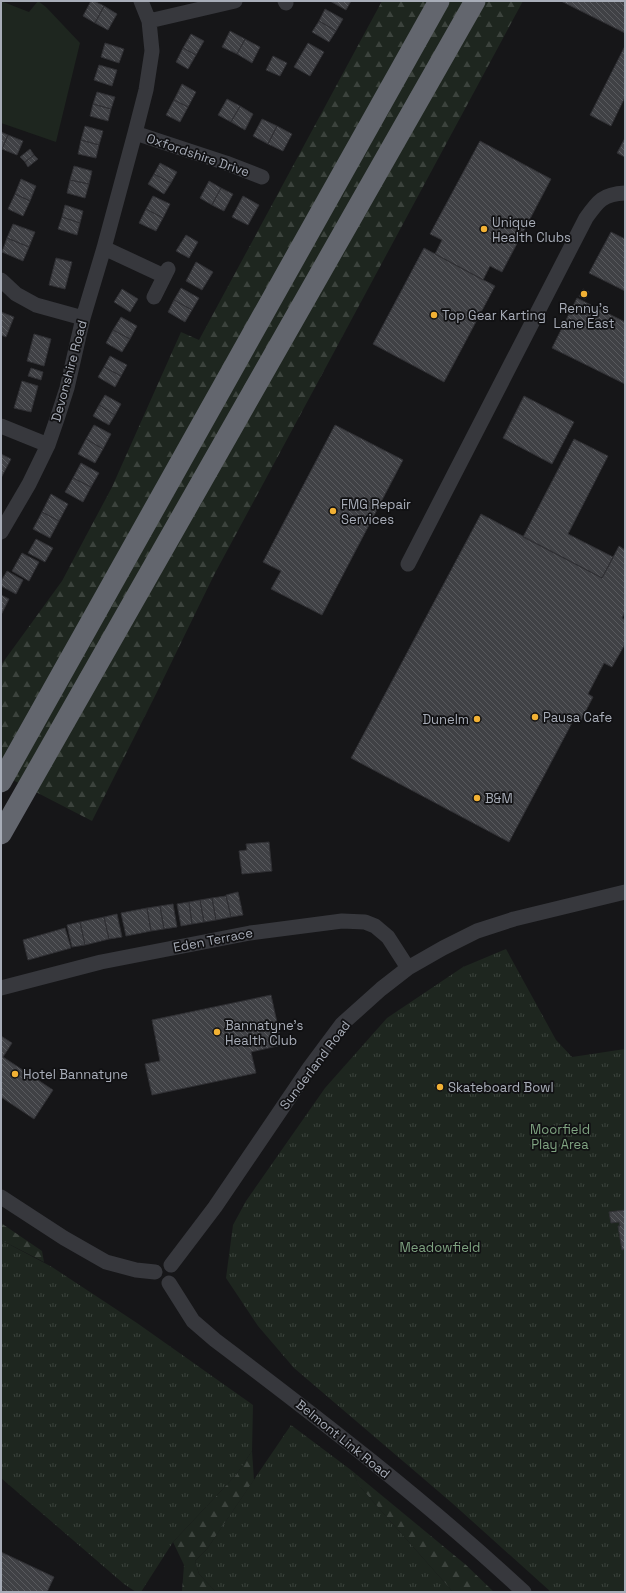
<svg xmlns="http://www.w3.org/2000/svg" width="626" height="1593" font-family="'Space Grotesk',sans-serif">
  <defs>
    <pattern id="forest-firs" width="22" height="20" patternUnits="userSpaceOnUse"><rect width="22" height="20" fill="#1e261f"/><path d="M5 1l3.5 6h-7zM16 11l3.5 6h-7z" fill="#3c433d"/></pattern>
    <pattern id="park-tufts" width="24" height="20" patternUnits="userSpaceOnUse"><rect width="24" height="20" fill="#1e261f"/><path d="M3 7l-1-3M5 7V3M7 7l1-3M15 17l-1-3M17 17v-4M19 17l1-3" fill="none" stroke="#3c433d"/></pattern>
    <pattern id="building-back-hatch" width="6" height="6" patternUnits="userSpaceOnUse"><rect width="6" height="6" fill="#404145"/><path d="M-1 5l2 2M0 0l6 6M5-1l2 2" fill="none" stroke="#595a5e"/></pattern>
  </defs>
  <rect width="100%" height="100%" fill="#161618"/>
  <path fill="#1e261f" d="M1 1 29 12 38 1 46 7 80 43 56 142 1 123Z"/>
  <path fill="url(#forest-firs)" d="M382 1H523L214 575 156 694 92 821 1 774V665L62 581 112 487 181 332 199 340Z
    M1 1223 42 1251 44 1262 1 1240Z
    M252 1451 254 1480 207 1549 195 1561 199 1574 216 1592H180L182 1591 184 1565 173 1542 236 1475Z
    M351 1470 466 1565 494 1592H453L361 1488Z"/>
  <path fill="url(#park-tufts)" d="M506 949 556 1040 572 1057 625 1049V1592H551L452 1503 294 1368 258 1326 226 1278 233 1225 246 1201 325 1088 387 1018 463 967Z
    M1 1240 52 1267 137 1323 253 1405 252 1451 236 1475 173 1542 141 1592H136L124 1584 1 1478Z
    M291 1425 351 1470 361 1488 453 1592H216L199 1574 195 1561 207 1549Z"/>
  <path fill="url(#building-back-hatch)" stroke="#303034" d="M91 1H94L104 6 95 23 83 16Z
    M330 1H351L346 10Z
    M561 1H625V33Z
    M104 6 117 14 108 30 95 23Z
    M325 9 343 19 336 31 319 21Z
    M319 21 336 31 329 42 312 32Z
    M230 31 245 39 237 54 222 47Z
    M191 34 204 41 196 55 183 48Z
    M245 39 260 47 252 63 237 54Z
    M105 43 124 49 119 63 101 57Z
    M308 43 324 52 310 76 294 67Z
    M625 46V97L611 126 590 115Z
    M183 48 196 55 188 69 176 62Z
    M273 56 287 63 280 76 266 70Z
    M99 65 117 70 112 86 94 80Z
    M182 84 196 92 188 107 174 100Z
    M97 92 115 97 111 109 93 104Z
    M227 99 240 106 231 122 218 115Z
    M174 100 188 107 180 122 166 115Z
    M93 104 111 109 108 121 90 116Z
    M240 106 253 114 245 130 231 122Z
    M262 119 277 126 268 144 253 136Z
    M85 126 103 131 99 145 81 140Z
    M277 126 292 134 283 151 268 144Z
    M1 132 8 135 2 149H1Z
    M8 135 23 141 17 155 2 149Z
    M625 138V157L617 153Z
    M81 140 99 145 96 158 78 154Z
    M480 141 551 179 502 272 490 266 483 280 435 254 442 240 430 234Z
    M30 149 34 155 25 162 20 157Z
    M34 155 38 159 28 167 25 162Z
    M160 163 177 172 171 183 154 174Z
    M74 166 92 171 89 184 70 180Z
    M154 174 171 183 164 194 148 184Z
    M21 179 36 186 30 201 15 194Z
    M70 180 89 184 85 198 67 193Z
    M209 181 221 188 212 205 200 198Z
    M221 188 233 194 224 211 212 205Z
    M15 194 30 201 23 216 8 209Z
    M153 196 170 204 163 218 146 209Z
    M243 196 259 205 248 225 232 217Z
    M65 205 83 211 80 223 62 217Z
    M146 209 163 218 156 231 139 223Z
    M62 217 80 223 77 235 58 229Z
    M13 224 35 232 29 247 7 238Z
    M611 232 625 239V291L589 273Z
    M186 235 198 242 189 258 176 251Z
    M7 238 29 247 23 261 2 252Z
    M424 248 495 286 444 382 373 344Z
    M56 258 72 262 65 289 49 285Z
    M196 262 213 272 202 290 186 281Z
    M181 288 199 298 192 310 174 300Z
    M122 289 138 299 130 312 114 302Z
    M583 289 589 292 585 299 579 296Z
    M577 298 625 322V384L552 348Z
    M174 300 192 310 185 322 168 312Z
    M1 312 14 317 6 337 1 335Z
    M121 317 137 326 130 339 113 330Z
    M113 330 130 339 122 352 106 343Z
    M34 334 51 339 44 366 27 361Z
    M110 356 127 365 121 376 104 367Z
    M104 367 121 376 115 387 98 377Z
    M31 368 43 372 41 380 28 376Z
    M22 381 38 386 31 412 14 408Z
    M105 395 121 404 115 415 99 405Z
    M524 396 574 422 552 464 503 438Z
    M99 405 115 415 109 425 93 416Z
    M94 425 111 434 103 449 86 439Z
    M335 425 403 460 322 615 271 589 281 571 263 562Z
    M86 439 103 449 95 463 78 454Z
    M574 439 608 456 568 534 613 557 602 578 523 537Z
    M1 454 11 459 1 478Z
    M81 463 99 473 91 487 73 478Z
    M73 478 91 487 83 502 65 492Z
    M51 494 68 504 59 521 42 512Z
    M42 512 59 521 50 538 33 529Z
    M481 514 602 578 619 546 625 550V612L622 618 625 620V644L612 667 604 663 588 694 593 697 580 722 574 719 509 842 351 758Z
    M36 539 53 548 45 562 28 553Z
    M22 553 39 562 29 581 12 571Z
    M7 571 23 580 16 594 1 586V581Z
    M1 595 9 599 1 615Z
    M269 842 272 871 242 874 239 851 247 850 246 844Z
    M238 892 243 915 231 917 226 895Z
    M226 896 231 917 216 920 212 898Z
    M212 898 216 920 204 922 200 900Z
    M200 900 204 922 192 924 189 902Z
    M189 902 192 924 181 926 177 904Z
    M173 904 177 927 164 929 160 906Z
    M160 906 164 929 151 931 147 908Z
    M147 908 151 931 126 936 121 913Z
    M117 914 122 937 109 939 104 917Z
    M104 917 109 939 85 945 80 922Z
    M80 922 85 945 72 947 67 925Z
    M65 928 71 948 28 960 23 940Z
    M271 995 282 1045 251 1052 256 1073 152 1095 145 1064 160 1061 152 1020Z
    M1 1036 12 1043 3 1057 53 1090 34 1119 1 1097Z
    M625 1210V1249L622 1250 618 1226H620L619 1222 611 1223 609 1212Z
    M1 1552 54 1577 47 1592H1Z"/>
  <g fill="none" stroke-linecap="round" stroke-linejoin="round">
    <path stroke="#37383d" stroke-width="15" d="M285 1 286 3
      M149 21 235 1
      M135 133 226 163 262 177
      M104 248 164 276
      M1 280 16 294 36 305 83 318
      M154 297 168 269
      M1 426 48 445
      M1 532 29 484 48 445 57 419 67 388 83 318 104 248 135 133 146 90 152 51 149 21 141 1
      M408 564 586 218C598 201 603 194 625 193
      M1 988 101 962 250 933 342 921 365 922 375 926 388 937 408 968
      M1 1197 64 1238 106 1262 136 1270 155 1272
      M171 1265 215 1207 310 1067 342 1024 381 989 408 968 443 948 477 931 514 919 625 892
      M169 1283 193 1321 215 1340C321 1420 426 1501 524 1592"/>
    <path stroke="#63666e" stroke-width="21" d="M1 782 439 1
      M1 834 475 1"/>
  </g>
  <g fill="#f2b134" stroke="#111113" stroke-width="1.5">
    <circle cx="484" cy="229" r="4"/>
    <circle cx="584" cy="294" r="4"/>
    <circle cx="434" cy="315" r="4"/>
    <circle cx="333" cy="511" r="4"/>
    <circle cx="535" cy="717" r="4"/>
    <circle cx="477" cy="719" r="4"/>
    <circle cx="477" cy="798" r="4"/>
    <circle cx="217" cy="1032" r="4"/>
    <circle cx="15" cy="1074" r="4"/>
    <circle cx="440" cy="1087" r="4"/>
  </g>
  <g text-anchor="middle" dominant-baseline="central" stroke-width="3.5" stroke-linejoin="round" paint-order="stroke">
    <g font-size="13" fill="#a8adb8" stroke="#111113">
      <text transform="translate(198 155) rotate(19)">Oxfordshire Drive</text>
      <text transform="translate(69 371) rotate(-75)">Devonshire Road</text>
      <text transform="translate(213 940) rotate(-11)">Eden Terrace</text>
      <text transform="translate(315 1065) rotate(-53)">Sunderland Road</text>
      <text transform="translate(343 1439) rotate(39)">Belmont Link Road</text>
    </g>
    <g font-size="13" fill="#a8adb8" stroke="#111113" text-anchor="start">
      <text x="492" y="222">Unique<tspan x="492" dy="15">Health Clubs</tspan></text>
      <text x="584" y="308" text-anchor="middle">Renny's<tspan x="584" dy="15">Lane East</tspan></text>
      <text x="442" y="315">Top Gear Karting</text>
      <text x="341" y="504">FMG Repair<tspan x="341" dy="15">Services</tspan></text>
      <text x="543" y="717">Pausa Cafe</text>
      <text x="469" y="719" text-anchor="end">Dunelm</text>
      <text x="485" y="798">B&amp;M</text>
      <text x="225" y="1025">Bannatyne's<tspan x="225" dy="15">Health Club</tspan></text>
      <text x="23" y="1074">Hotel Bannatyne</text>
      <text x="448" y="1087">Skateboard Bowl</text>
    </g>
    <g font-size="13" fill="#7fa381" stroke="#111113">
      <text x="560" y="1129">Moorfield<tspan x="560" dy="15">Play Area</tspan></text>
      <text x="440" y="1247">Meadowfield</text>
    </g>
  </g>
  <rect width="626" height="1593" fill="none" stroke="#a8adb8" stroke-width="4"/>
</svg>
